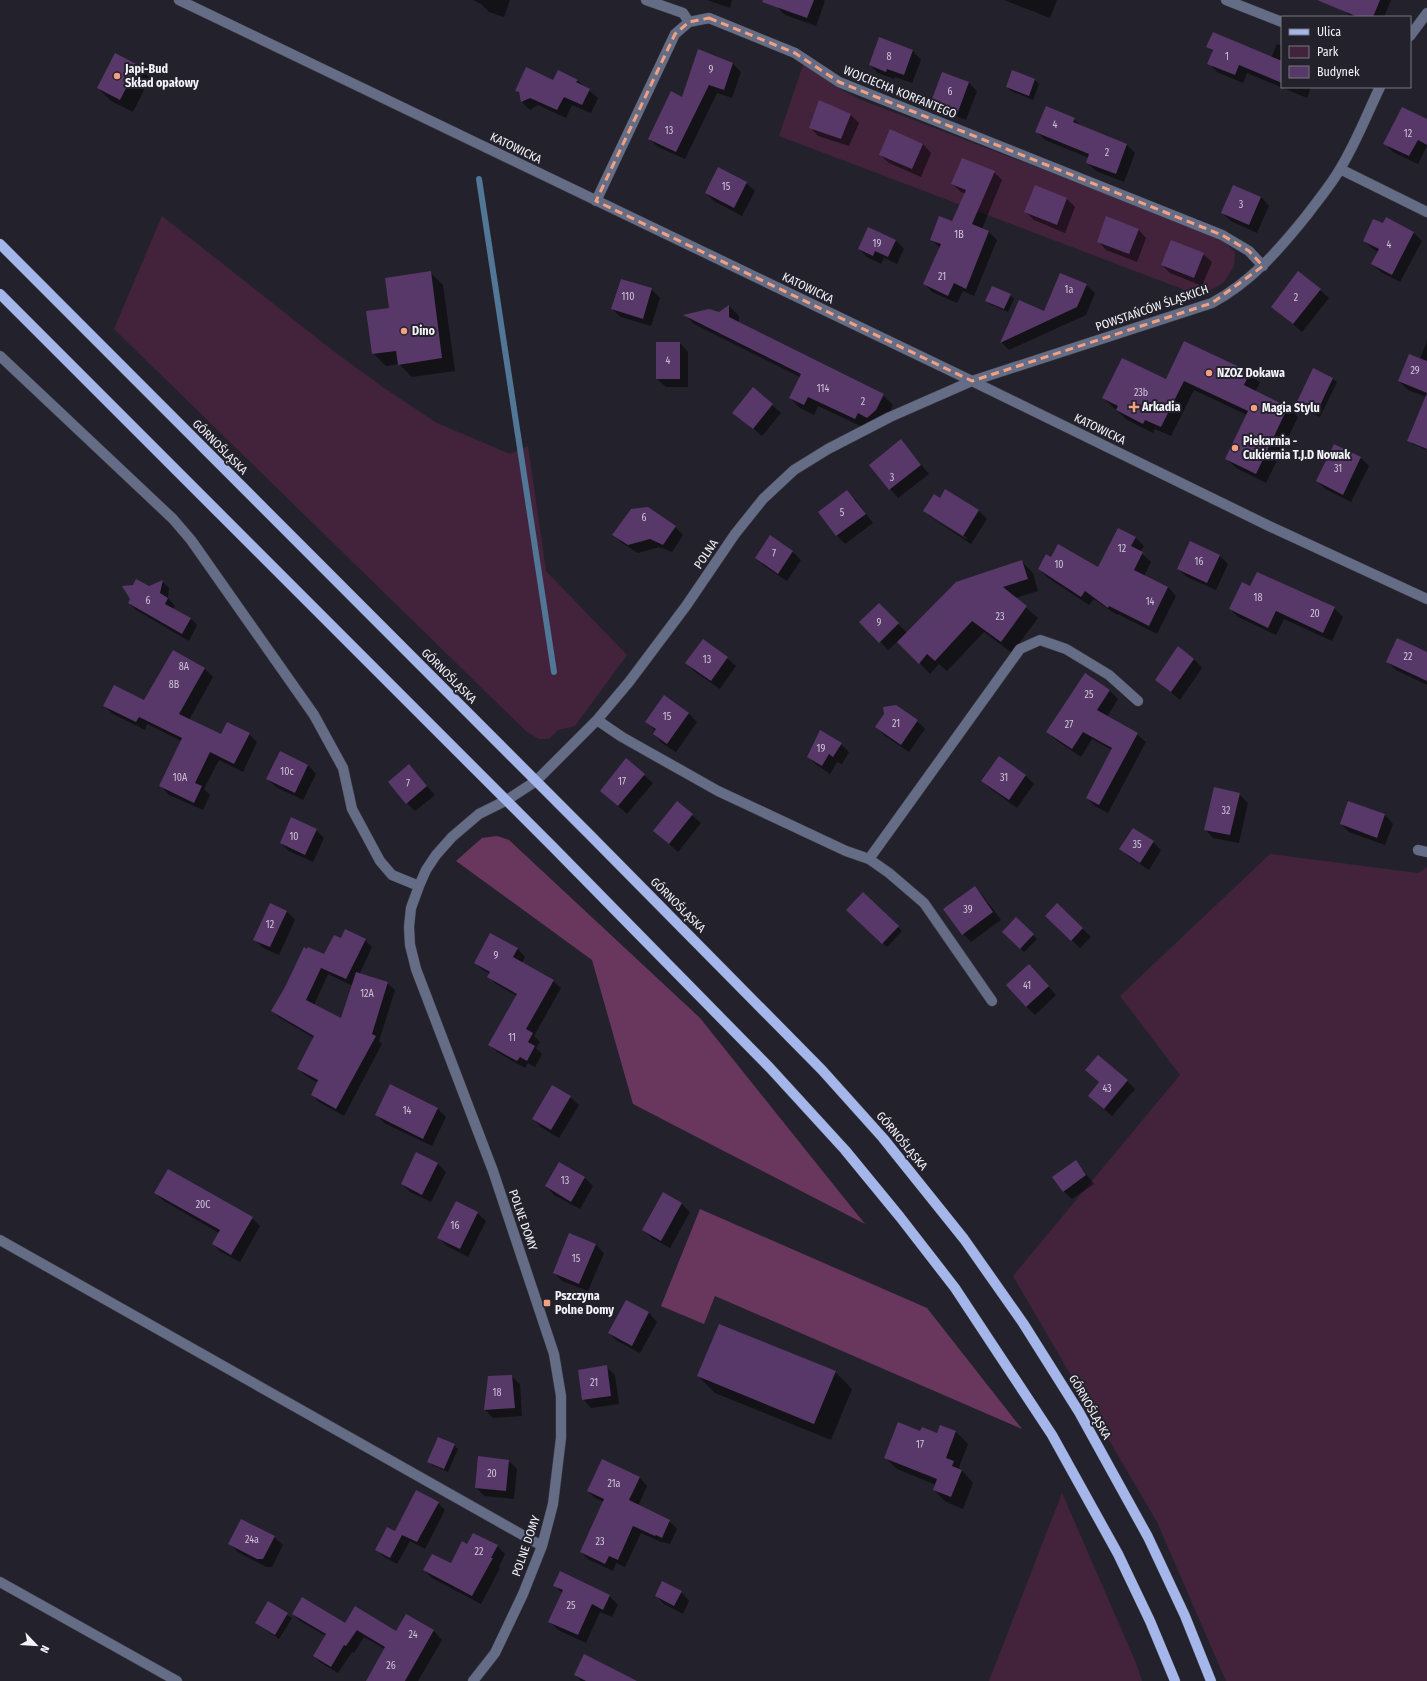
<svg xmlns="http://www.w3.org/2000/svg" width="1427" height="1681" font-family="'Fira Sans Condensed',sans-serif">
  <rect width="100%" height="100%" fill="#23222c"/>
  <path fill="#43233c" d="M804 62 833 85 859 99 1220 238 1235 252 1234 266 1224 282 1201 296 779 136Z
    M162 216 332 350 384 388 437 423 510 454 528 446 546 571 627 655 575 726 558 730 549 739H539L527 732 114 329Z
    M1270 854 1418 873 1427 867V1681H1226L1157 1522 1013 1276 1180 1075 1120 996Z
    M1062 1493 1136 1663 1142 1681H989Z"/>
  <path fill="#69375e" d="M497 836 509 840 700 1018 865 1224 633 1104 592 960 456 861 482 838Z
    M700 1209 927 1308 1022 1429 715 1296 704 1324 661 1306Z"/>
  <path fill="#0007" fill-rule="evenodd" d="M473 0H510L504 17 489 12 481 4Z
    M707 0H732L730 8Z
    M779 0H823L825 1 816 26 785 15 777 7Z
    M1004 0H1057L1050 18Z
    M1350 0H1391L1384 17H1351L1345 11Z
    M1277 44 1282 46V87H1311L1307 98 1247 73 1243 83 1217 72 1209 63 1213 52 1208 46 1271 58Z
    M699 51 733 64 741 72 732 98 717 93 685 159 658 147 649 139 682 98Z
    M913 51 921 60 912 83 895 77 894 79 878 73 870 65Z
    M137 65 150 78 133 112 111 101 98 88Z
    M1013 72 1035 80 1039 84 1033 100 1011 91 1007 87Z
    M942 73 969 83 977 91 966 120 940 110 932 101Z
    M577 80 598 98 591 113 572 105 566 118 538 105 530 110 522 102 520 94 516 90 553 81Z
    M820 101 851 115 859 123 849 146 818 136 810 127Z
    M1074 119 1082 127 1127 145 1135 153 1124 182 1096 171 1087 163 1089 158 1045 140 1036 131Z
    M1427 120V146L1418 164 1393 152 1385 144Z
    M891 131 923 144 931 153 921 177 889 163 880 155Z
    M994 172 1002 180 982 229 989 232 997 240 974 296 963 291 957 303 932 292 924 283 940 248 931 239 952 222 965 194 961 192 952 184Z
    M746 183 755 191 742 216 714 201 706 193Z
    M1036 186 1067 199 1075 207 1065 233 1034 220 1025 211Z
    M1261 197 1269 206 1257 233 1231 221 1222 213Z
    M1138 229 1146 238 1137 262 1106 250 1098 241Z
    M1414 233 1422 241 1400 282 1381 272 1372 264 1378 252 1373 249 1364 241Z
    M896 241 904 249 897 264 884 258 881 264 867 257 859 249Z
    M1203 254 1212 262 1202 286 1170 273 1162 265Z
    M431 273 443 285 455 371 412 377 399 364 386 366 373 353 391 309Z
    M1086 285 1095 293 1086 315 1009 350 1001 342Z
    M651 289 660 298 651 326 621 317 612 309Z
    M1320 290 1329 298 1302 332 1272 307Z
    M1010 295 1014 299 1008 312 990 304 986 300Z
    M729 306 739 316V323L883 395 893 405 886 420 878 427 868 422 865 428 818 406 814 415 800 408 790 398 800 377 694 324 685 315 719 313Z
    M1427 341V397L1408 390 1399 381 1420 359Z
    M680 343 688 352V387H666L657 379Z
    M1314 370 1333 379 1337 382 1320 417 1301 408 1297 404Z
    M1250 373 1260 383 1255 392 1288 407 1298 417 1266 483 1236 468 1226 458 1247 415 1194 390 1171 436 1155 429 1153 433 1127 420 1103 398 1166 381Z
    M754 389 781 413 762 436 734 412Z
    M1427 427V450L1412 444 1408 440Z
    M901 441 929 474 898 498 870 465Z
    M1335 445 1361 458 1369 466 1351 502 1325 489 1317 481Z
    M847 491 856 500 873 523 845 544 837 536 820 512Z
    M978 510 987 519 971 544 933 519 924 511ZM932 516 967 538 966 539 932 518Z
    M675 527 683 535 672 552 659 547 638 553 622 543 614 535Z
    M770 537 793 552 801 560 787 581 764 566 756 558Z
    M1135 537 1144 546 1140 552 1151 562 1144 576 1168 587 1176 596 1157 634 1118 614 1117 615 1094 599 1089 605 1047 577 1039 569 1051 558 1099 569Z
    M1220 556 1228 564 1216 590 1187 577 1178 569Z
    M1022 562 1033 573 1038 591 1015 598 1038 618 1012 653 984 632 947 671 939 664 930 674 898 641 888 650 861 622 879 604 907 633Z
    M1258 573 1334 608 1343 617 1332 641 1284 619 1276 635 1238 617 1230 609 1251 587Z
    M162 581 169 588 168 598 175 606 173 609 190 618 197 625 189 641 136 610 129 603 149 588Z
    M173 651 205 669 213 677 189 720 221 736 249 734 257 742 243 772 219 760 204 789 210 795 203 810 169 795 161 786 181 741 147 724 145 730 113 714 104 706 145 701Z
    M1427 653V685L1396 670 1387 662Z
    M727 658 736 666 720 689 695 672 687 663Z
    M1194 659 1202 668 1180 700 1156 679Z
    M1085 675 1110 691 1118 699 1107 717 1137 734 1146 742 1108 813 1095 806 1087 798 1112 750 1092 739 1081 757 1056 740 1047 732Z
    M664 696 689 714 697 722 676 752 662 743 654 734 656 731 647 722Z
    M917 721 925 729 909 752 885 736 876 727Z
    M841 744 849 752 842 764 837 762 830 774 817 765 808 757Z
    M999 757 1026 776 1034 784 1017 808 991 789 982 781Z
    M308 765 316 774 303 800 276 787 267 779Z
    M409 766 435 795 415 811 407 803Z
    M644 775 653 783 627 814 601 791Z
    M1239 794 1248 803 1239 843 1213 838 1205 829Z
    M677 802 701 823 678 852 654 831Z
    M1385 815 1393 824 1385 845 1349 832 1341 824Z
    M316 830 324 838 313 862 289 851 281 843Z
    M1153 842 1161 850 1149 870 1129 857 1121 849Z
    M975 887 983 896 1001 920 971 942 963 934Z
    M863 893 902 931 887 947 847 910Z
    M270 905 287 912 295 920 279 955 263 948 254 939Z
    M1047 916 1082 928 1091 937 1080 948Z
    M1016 919 1037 939 1024 952 1007 936Z
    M490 934 518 949 525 957 522 963 553 981 561 988 534 1036 540 1042 536 1048 542 1054 535 1067 528 1063 525 1068 497 1052 490 1045 517 996 496 984 489 977 490 974 483 970 475 963Z
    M341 939 365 940 372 947 359 975 387 983 395 990 379 1041 382 1044 344 1116 319 1102 312 1095 318 1083 306 1076 298 1069 314 1038 280 1018 272 1011ZM328 974 353 986 342 1019 314 1005Z
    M1037 974 1056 995 1035 1015 1026 1006Z
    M1086 1070 1127 1081 1135 1089 1112 1116 1089 1096 1100 1083Z
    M391 1085 438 1109 446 1117 432 1146 384 1123 376 1114Z
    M570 1097 579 1105 559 1138 541 1127 533 1119Z
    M1076 1162 1094 1184 1072 1199 1063 1191Z
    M437 1163 446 1172 431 1202 410 1192 402 1184Z
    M584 1177 593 1186 580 1209 554 1195 546 1186Z
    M155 1193 252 1218 260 1226 240 1262 221 1252 213 1244 219 1233 164 1201Z
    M663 1193 682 1204 690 1212 670 1248 652 1238 643 1230Z
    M477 1213 486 1221 468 1257 447 1246 439 1238Z
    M595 1244 604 1253 588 1291 562 1281 554 1272Z
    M626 1301 649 1313 657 1322 640 1353 617 1341 609 1333Z
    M606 1367 615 1375 619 1404 591 1408 583 1399Z
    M835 1372 852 1389 831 1440 715 1393 698 1376Z
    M511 1376 520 1384 522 1416 493 1418 485 1410Z
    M941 1426 956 1432 968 1444 959 1467 973 1483 963 1509 946 1502 934 1490 936 1485 897 1469 885 1457 921 1433 937 1434Z
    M454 1445 458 1449 448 1472 432 1465 428 1461Z
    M602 1460 640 1478 647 1486 638 1506 669 1521 677 1529 670 1544 663 1542V1543L641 1533 625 1567 616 1563 613 1571 588 1559 581 1552 604 1502 595 1498 588 1491Z
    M509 1461 517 1469 514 1499 484 1496 476 1487Z
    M438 1503 445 1510 425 1549 410 1541 397 1564 383 1556 376 1549 395 1532Z
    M274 1537 283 1545 272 1567H266L238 1552 230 1544Z
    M468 1545 497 1546 505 1554 499 1567 500 1568 481 1604 432 1578 424 1570 451 1565Z
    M554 1585 609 1596 618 1605 612 1617 600 1612 586 1643 558 1630 550 1622 563 1594Z
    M681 1592 689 1601 683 1614 664 1604 656 1596Z
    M269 1602 292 1618 279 1639 256 1623Z
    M293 1614 349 1627 397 1632 406 1616 434 1631 442 1640 418 1681H367L385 1649 364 1637 354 1653 352 1652 338 1673 321 1663 314 1656 326 1636 300 1621Z
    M575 1675 621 1681H581Z"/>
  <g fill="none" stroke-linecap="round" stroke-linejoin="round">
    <path stroke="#517696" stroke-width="6" d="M479 179 554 672"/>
  </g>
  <path fill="#583769" d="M763 0H814L807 18 762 2Z
    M1317 0H1380L1373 17H1358Z
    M1213 32 1282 61V83L1239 65 1235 75 1207 64 1213 50 1206 47Z
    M879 37 913 50 904 75 887 69 886 72 869 65Z
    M698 49 733 63 724 90 709 85 676 152 648 139 671 91 682 97Z
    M115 53 138 65 120 100 97 88Z
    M526 67 553 80 558 70 578 80 576 82 590 89 582 105 564 97 557 110 530 98 521 102 519 92 515 91Z
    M1012 70 1035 79 1029 96 1006 87Z
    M942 72 969 82 958 112 931 102Z
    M819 100 851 114 841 139 809 128Z
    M1046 106 1075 118 1073 122 1127 144 1116 174 1086 163 1089 154 1035 132Z
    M1402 107 1427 119V145L1418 140 1409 156 1383 144Z
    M890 129 923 144 912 169 879 155Z
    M962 158 995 171 972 224 989 231 966 289 954 283 948 296 923 284 941 244 930 240 939 216 952 221 966 190 951 184Z
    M718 167 747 182 734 208 705 193Z
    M1035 185 1067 198 1057 225 1024 212Z
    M1233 185 1261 197 1249 225 1221 213Z
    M1106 216 1139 229 1129 254 1097 242Z
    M1386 217 1414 232 1392 275 1371 264 1379 249 1363 241 1373 219 1383 223Z
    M868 227 896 240 888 257 875 251 873 256 858 249Z
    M1171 240 1204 253 1194 278 1161 265Z
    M431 271 442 358 398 365 396 351 372 354 366 311 389 308 385 278Z
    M1298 271 1321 289 1293 324 1271 307Z
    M1060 273 1087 284 1077 307 1000 343 1019 300 1044 311Z
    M621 279 652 288 643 319 611 309Z
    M992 286 1011 294 1004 309 985 301Z
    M729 305V317L884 394 876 410 867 418 858 413 855 419 808 397 804 405 789 398 801 374 683 315 709 309 719 312Z
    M1184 341 1250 372 1244 385 1288 407 1256 474 1225 459 1248 411 1184 381 1161 427 1145 420 1143 424 1116 410 1118 406 1102 398 1122 358 1166 379Z
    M656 342H680V379H656Z
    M1409 354 1427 361V449L1407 441 1427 393 1398 381Z
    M1313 368 1333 378 1316 414 1296 404Z
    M753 387 773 404 753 429 732 413Z
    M901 439 921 465 889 490 869 465Z
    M1334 444 1361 457 1343 495 1316 481Z
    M945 489 979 510 963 536 923 511 934 494 940 498Z
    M847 490 866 514 836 536 818 512Z
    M648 507 676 526 663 545 650 539 628 545 612 535 631 509Z
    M1118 528 1136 537 1131 546 1143 552 1134 570 1168 587 1149 626 1109 606 1108 608 1085 591 1081 597 1038 569 1046 554 1051 557 1058 544 1098 567Z
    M770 535 793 551 778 574 755 558Z
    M1190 541 1220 555 1207 583 1177 569Z
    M1022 560 1028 579 1003 587 1027 606 1001 642 972 621 935 661 927 654 919 664 897 642 956 582Z
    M1257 572 1335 607 1323 633 1276 611 1268 628 1229 609 1242 582 1250 586Z
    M136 579 149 586 163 580 160 593 168 598 165 604 191 618 182 634 128 603 130 599 122 586 133 585Z
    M879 603 899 623 879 643 859 622Z
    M1397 638 1427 652V681L1386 662Z
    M703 639 728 657 711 681 685 663Z
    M1178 646 1194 659 1171 692 1155 680Z
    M173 650 205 668 179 714 221 734 227 722 250 733 234 764 210 752 195 783 202 786 194 803 159 786 182 738 139 717 136 722 103 706 114 685 144 700Z
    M1085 673 1110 690 1097 710 1138 733 1099 805 1086 798 1112 748 1083 732 1072 749 1046 732Z
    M664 695 689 713 667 744 653 734 656 729 645 722Z
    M896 705 918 720 901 745 875 727 884 714 883 707Z
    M820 730 842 743 833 757 829 754 822 766 807 757Z
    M280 751 308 765 295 793 266 779Z
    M999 756 1026 775 1009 800 981 781Z
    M626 758 645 774 618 806 600 791Z
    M409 764 427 786 406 804 388 782Z
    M1214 787 1240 793 1230 835 1204 830Z
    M677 801 693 814 669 844 653 831Z
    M1348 801 1385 814 1377 838 1340 824Z
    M291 817 317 829 305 855 280 843Z
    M1133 828 1154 841 1140 863 1119 849Z
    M975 886 993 912 962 935 943 909Z
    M863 892 899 926 882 944 846 910Z
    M270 903 287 911 270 947 253 940Z
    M1057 903 1083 928 1071 941 1045 916Z
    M1016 917 1034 934 1020 949 1002 932Z
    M345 929 366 939 346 979 321 968 306 1000 341 1018 356 972 388 982 372 1034 376 1036 336 1109 311 1095 318 1080 297 1069 314 1036 271 1011 285 987 304 947 307 949 308 947 324 954 334 935 341 938Z
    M490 933 518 948 513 957 554 980 526 1029 533 1033 528 1042 535 1046 527 1061 520 1057 517 1061 488 1045 517 994 487 977 490 972 474 963Z
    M1029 964 1049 986 1026 1007 1006 985Z
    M1098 1055 1128 1080 1104 1109 1088 1096 1099 1082 1085 1070Z
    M390 1084 438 1108 423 1139 375 1115Z
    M552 1085 571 1096 551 1130 532 1119Z
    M416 1152 438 1163 422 1195 401 1184Z
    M1076 1160 1086 1175 1063 1192 1052 1177Z
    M559 1162 585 1177 571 1202 545 1186Z
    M168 1169 253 1217 231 1255 212 1244 220 1230 154 1193Z
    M663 1192 682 1203 661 1241 642 1230Z
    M456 1201 478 1212 460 1249 437 1238Z
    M569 1233 596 1244 579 1284 553 1273Z
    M626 1300 649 1312 632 1346 608 1333Z
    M719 1324 836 1371 814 1424 697 1376Z
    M607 1365 611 1396 582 1400 578 1370Z
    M512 1375 515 1408 484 1410 488 1376Z
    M898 1422 920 1431 922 1427 937 1433 940 1425 956 1431 946 1458 954 1461 952 1466 962 1470 951 1497 933 1490 937 1479 884 1458Z
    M438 1437 455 1444 444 1469 427 1462Z
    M478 1456 509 1460 506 1491 475 1488Z
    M602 1459 640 1477 629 1500 670 1520 662 1538 656 1535 655 1536 633 1526 618 1560 609 1556 605 1564 580 1552 604 1499 587 1491Z
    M416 1490 439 1502 417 1542 402 1535 390 1558 375 1550 387 1527 395 1531Z
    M241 1519 275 1536 263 1559H257L228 1544Z
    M473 1533 498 1545 491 1558H493L472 1596 423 1570 432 1554 451 1563 462 1541 467 1544Z
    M560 1571 610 1595 603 1610 592 1604 578 1635 548 1622 563 1590 553 1586Z
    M662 1581 682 1591 674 1606 655 1596Z
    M302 1597 357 1630 346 1646 344 1645 331 1667 313 1656 326 1634 292 1614Z
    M268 1601 288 1613 275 1635 255 1623Z
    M355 1606 396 1631 406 1614 434 1630 405 1681H366L385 1647 345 1623Z
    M584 1654 637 1681H586L574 1675Z"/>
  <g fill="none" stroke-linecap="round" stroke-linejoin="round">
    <g stroke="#403f49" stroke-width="11">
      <path id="minor" d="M179 0 972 381 1269 526 1427 599
        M646 0 683 13 689 22
        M1226 0 1282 22
        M1410 36 1427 13
        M1340 169 1427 212
        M596 201 675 34 689 22 709 18 795 53 839 82 1222 235 1249 251 1263 266
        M0 356 173 519 191 540 314 715 343 768 352 809 380 861 392 875 419 886
        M597 720 622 737 718 791 846 851 869 859 889 873 924 903 992 1001
        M1418 850 1427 852
        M869 859 1020 649 1040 640 1066 649 1109 675 1138 701
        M0 1240 542 1546
        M0 1582 177 1681
        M473 1681 495 1653 523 1594 542 1546 553 1504 561 1438V1396L554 1354 493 1171 416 969 410 945 409 927 411 908 419 886 426 870 436 855 452 837 479 814 507 800 536 781 597 720 629 682 686 606 735 534 763 499 794 470 828 449 890 417 972 381 1212 303C1251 282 1279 250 1307 215 1318 200 1331 185 1340 169 1356 143 1367 114 1380 87"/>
    </g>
    <g stroke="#403f49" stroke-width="11">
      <path id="major" d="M0 244 592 837 822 1070 883 1138 964 1239 1023 1323 1079 1412 1148 1537 1185 1616 1211 1681
        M0 294 553 847 770 1068 845 1150 900 1217 955 1288 1052 1435 1118 1554 1150 1621 1175 1681"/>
    </g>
    <use href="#minor" stroke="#646d85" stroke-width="10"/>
    <use href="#major" stroke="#a5b7ea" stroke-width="10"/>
  </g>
  <path fill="none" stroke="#f3a082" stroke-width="3" stroke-dasharray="8 5" stroke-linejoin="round" d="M709 18 795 53 839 82 1222 235 1249 251 1263 266 1212 303 972 381 596 201 675 34 689 22Z"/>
  <g fill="#f3a082" stroke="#23222c" stroke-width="1.5">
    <circle cx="117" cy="76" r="4"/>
    <circle cx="404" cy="331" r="4"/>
    <circle cx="1209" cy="373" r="4"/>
    <path d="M1132 401h4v4h4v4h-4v4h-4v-4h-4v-4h4z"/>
    <circle cx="1254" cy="408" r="4"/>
    <circle cx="1235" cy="448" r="4"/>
    <rect x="543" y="1299" width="8" height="8" rx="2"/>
  </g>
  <g text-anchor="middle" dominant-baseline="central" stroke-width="4" stroke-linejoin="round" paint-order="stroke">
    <g font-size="10" fill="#cdc4d6">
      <text x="889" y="57">8</text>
      <text x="1227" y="57">1</text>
      <text x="711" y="70">9</text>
      <text x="950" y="92">6</text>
      <text x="1055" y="125">4</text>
      <text x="669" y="131">13</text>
      <text x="1408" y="134">12</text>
      <text x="1107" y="153">2</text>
      <text x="726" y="187">15</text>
      <text x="1241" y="205">3</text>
      <text x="959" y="235">1B</text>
      <text x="877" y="244">19</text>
      <text x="1389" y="245">4</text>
      <text x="942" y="277">21</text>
      <text x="1069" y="290">1a</text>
      <text x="628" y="297">110</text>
      <text x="1296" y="298">2</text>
      <text x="668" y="361">4</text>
      <text x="1415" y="371">29</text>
      <text x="823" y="389">114</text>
      <text x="1141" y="393">23b</text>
      <text x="863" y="402">2</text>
      <text x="1338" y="469">31</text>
      <text x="892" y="478">3</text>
      <text x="842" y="513">5</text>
      <text x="644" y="518">6</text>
      <text x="1122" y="549">12</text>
      <text x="774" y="554">7</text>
      <text x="1199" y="562">16</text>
      <text x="1059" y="565">10</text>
      <text x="1258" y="598">18</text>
      <text x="148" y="601">6</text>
      <text x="1150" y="602">14</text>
      <text x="1315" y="614">20</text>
      <text x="1000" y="617">23</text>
      <text x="879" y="623">9</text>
      <text x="1408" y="657">22</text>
      <text x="707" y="660">13</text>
      <text x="184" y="667">8A</text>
      <text x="174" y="685">8B</text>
      <text x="1089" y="695">25</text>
      <text x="667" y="717">15</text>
      <text x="896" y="724">21</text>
      <text x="1069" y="725">27</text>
      <text x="821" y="749">19</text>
      <text x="287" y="772">10c</text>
      <text x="180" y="778">10A</text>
      <text x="1004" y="778">31</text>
      <text x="622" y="782">17</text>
      <text x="408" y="784">7</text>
      <text x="1226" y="811">32</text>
      <text x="294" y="837">10</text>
      <text x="1137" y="845">35</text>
      <text x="968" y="910">39</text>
      <text x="270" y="925">12</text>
      <text x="496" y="956">9</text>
      <text x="1027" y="986">41</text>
      <text x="367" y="994">12A</text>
      <text x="512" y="1038">11</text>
      <text x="1107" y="1089">43</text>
      <text x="407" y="1111">14</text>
      <text x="565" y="1181">13</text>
      <text x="203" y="1205">20C</text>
      <text x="455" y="1226">16</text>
      <text x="576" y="1259">15</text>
      <text x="594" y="1383">21</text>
      <text x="497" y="1393">18</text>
      <text x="920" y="1445">17</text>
      <text x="492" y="1474">20</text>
      <text x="614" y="1484">21a</text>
      <text x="252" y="1540">24a</text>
      <text x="600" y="1542">23</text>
      <text x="479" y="1552">22</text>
      <text x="571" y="1606">25</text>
      <text x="413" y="1635">24</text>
      <text x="391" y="1666">26</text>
    </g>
    <g font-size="12" font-weight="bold" fill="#f4f3fa" stroke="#23222c" text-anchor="start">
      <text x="125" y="69">Japi-Bud<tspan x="125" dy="14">Skład opałowy</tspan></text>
      <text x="412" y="331">Dino</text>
      <text x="1217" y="373">NZOZ Dokawa</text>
      <text x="1142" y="407">Arkadia</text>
      <text x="1262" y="408">Magia Stylu</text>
      <text x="1243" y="441">Piekarnia -<tspan x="1243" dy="14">Cukiernia T.J.D Nowak</tspan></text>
      <text x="555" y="1296">Pszczyna<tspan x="555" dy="14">Polne Domy</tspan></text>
    </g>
    <g font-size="12" fill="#f4f3fa" stroke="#23222c">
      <text transform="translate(900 92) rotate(22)">WOJCIECHA KORFANTEGO</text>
      <text transform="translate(516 148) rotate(26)">KATOWICKA</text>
      <text transform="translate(808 288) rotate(26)">KATOWICKA</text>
      <text transform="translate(1152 308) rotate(-19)">POWSTAŃCÓW ŚLĄSKICH</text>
      <text transform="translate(1100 429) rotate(26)">KATOWICKA</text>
      <text transform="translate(220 447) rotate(45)">GÓRNOŚLĄSKA</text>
      <text transform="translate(706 554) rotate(-56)">POLNA</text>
      <text transform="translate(449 676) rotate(45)">GÓRNOŚLĄSKA</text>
      <text transform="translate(678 905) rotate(45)">GÓRNOŚLĄSKA</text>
      <text transform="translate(902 1141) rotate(50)">GÓRNOŚLĄSKA</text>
      <text transform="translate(523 1220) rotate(71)">POLNE DOMY</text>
      <text transform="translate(1090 1407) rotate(60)">GÓRNOŚLĄSKA</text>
      <text transform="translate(526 1546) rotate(-71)">POLNE DOMY</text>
    </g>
  </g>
  <rect x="1281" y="16" width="130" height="72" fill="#23222c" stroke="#77767e"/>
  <rect x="1289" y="29" width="20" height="6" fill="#a5b7ea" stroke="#77767e"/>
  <text x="1317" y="36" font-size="12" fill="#f4f3fa">Ulica</text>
  <rect x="1289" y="46" width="20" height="12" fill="#43233c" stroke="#77767e"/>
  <text x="1317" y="56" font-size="12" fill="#f4f3fa">Park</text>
  <rect x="1289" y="66" width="20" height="12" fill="#583769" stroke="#77767e"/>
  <text x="1317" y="76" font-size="12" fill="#f4f3fa">Budynek</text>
  <g transform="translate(36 1645) rotate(115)" stroke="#23222c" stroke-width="3" paint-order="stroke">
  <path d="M0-3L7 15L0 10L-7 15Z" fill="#f4f3fa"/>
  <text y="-6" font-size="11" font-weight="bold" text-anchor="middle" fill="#f4f3fa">N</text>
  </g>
</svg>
